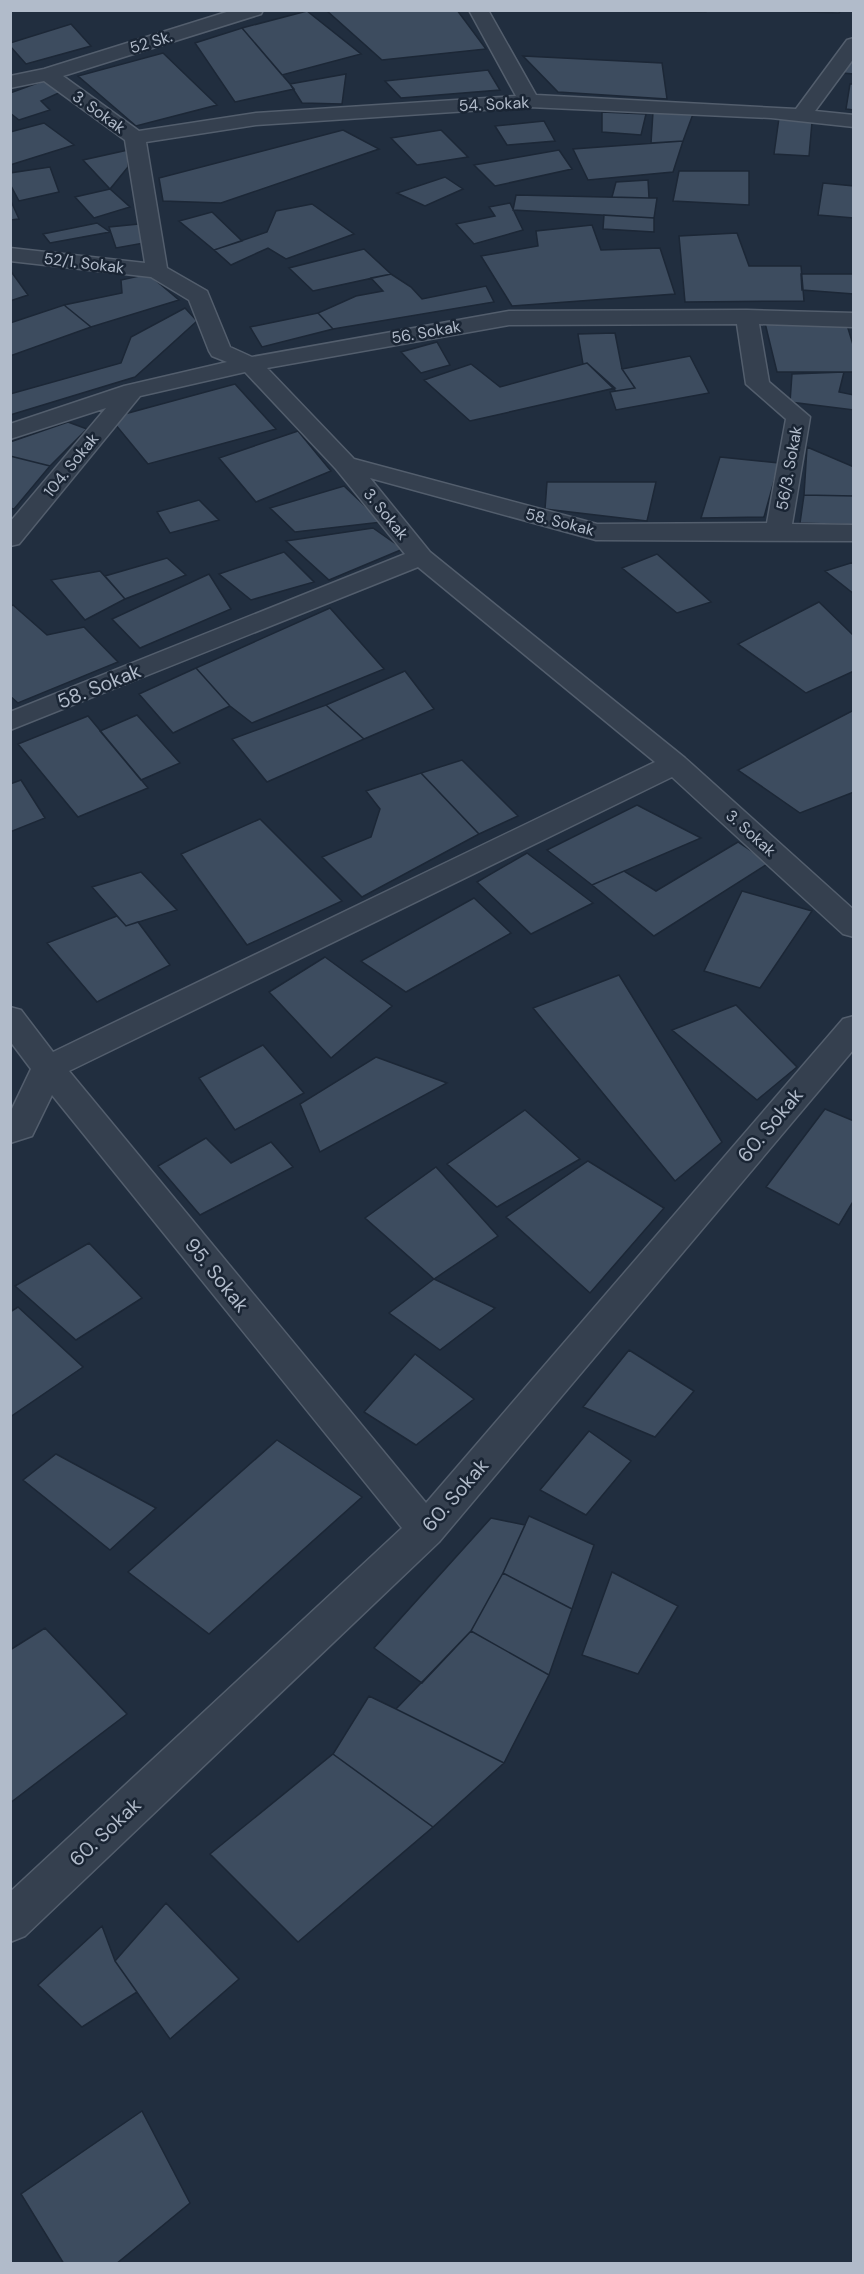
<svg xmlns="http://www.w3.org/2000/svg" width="864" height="2274" font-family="'DM Sans',sans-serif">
  <rect width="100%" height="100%" fill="#212e3f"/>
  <path fill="#3d4c5f" stroke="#1c2736" stroke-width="1.5" d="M326 10H457L486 49 382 60Z
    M492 10H707L706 12Z
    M746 10H841L839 13Z
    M307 11 361 54 282 75 242 28Z
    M71 24 91 46 26 64 10 46V43Z
    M242 28 290 84 294 89 235 102 195 43Z
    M163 53 217 105 136 126 78 76Z
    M854 53V74L842 73Z
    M523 56 662 63 667 99 558 92Z
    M488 70 500 90 401 98 385 81Z
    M346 74 342 104 302 103 290 84Z
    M43 81 63 91 41 101 50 110 19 120 10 113V93Z
    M850 84H854V110L846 109Z
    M602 112 646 114 641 135 602 132Z
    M653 112 693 114 683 141 651 143Z
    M779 118 812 122 809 156 774 154Z
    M544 121 555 141 507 145 495 126Z
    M44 123 74 145 10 165V132Z
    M343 130 379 149 221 203 163 201 159 178Z
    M441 130 468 157 417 165 391 138Z
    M683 141 673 172 588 180 573 149Z
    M128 150V167L110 189 83 160Z
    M559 150 572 169 495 186 474 165Z
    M50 167 59 192 19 201 10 184V173Z
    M679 171H749V205L673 201Z
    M445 177 463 189 425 206 397 193Z
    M648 180 649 198 612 197 616 182Z
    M823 183 854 186V218L818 215Z
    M110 189 130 207 94 218 75 197Z
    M516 195 649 198H657L654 218 513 210Z
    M10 199 19 219 10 220Z
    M510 203 523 230 474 244 456 224 495 216 489 207Z
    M312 204 354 234 286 259 268 248 231 265 214 250 267 232 276 211Z
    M212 212 242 241 214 250 179 221Z
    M604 215 654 218V232L603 229Z
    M97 223 110 232 50 243 43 234Z
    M139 224 144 243 116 248 109 227Z
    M592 225 601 250 660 248 675 294 512 306 481 256 538 246 536 231Z
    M737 233 749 266H801L804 301 685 302 679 236Z
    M364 249 391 274 313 291 289 268Z
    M10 270 28 295 10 301Z
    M148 274 179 300 91 327 64 305 122 293 121 280Z
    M391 274 411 287 422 299 486 286 494 302 333 329 318 313 356 296 383 291 371 278Z
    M801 274H854V294L802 290Z
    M64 305 91 327 10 356V323Z
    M185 308 197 321 135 377 10 415V394L121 363 131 337Z
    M318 313 333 329 262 347 250 327Z
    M765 323 847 325 854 348V372H777Z
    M615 333 622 369 635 388 616 391 587 363 583 364 578 334Z
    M437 342 450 365 421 373 401 352Z
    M690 356 709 393 616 410 610 392 635 388 622 369Z
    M587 363 615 388 470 421 424 380 471 364 500 387Z
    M844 372 839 392 854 395V410L790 402 792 374Z
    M235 384 276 429 148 464 110 418Z
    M68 422 87 429 50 466 10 456V442Z
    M298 431 331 471 256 502 219 458Z
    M807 447 854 467V496L804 495Z
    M10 456 50 466 14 509 10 508Z
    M720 457 779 463 764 517 701 518Z
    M547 482H656L647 521 545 509Z
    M344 486 382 522 295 532 270 508Z
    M804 495 854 496V525L800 523Z
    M199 500 219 520 170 533 157 512Z
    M373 528 403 549 329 580 286 541Z
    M284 552 314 582 251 600 219 574Z
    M657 554 711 602 677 613 622 568Z
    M167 558 186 575 125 599 105 576Z
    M854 562V594L825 571Z
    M100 571 125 599 85 620 51 580Z
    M209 574 231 609 140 648 112 619Z
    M819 602 854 636V671L806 693 738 644Z
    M13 605 47 635 84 627 118 662 18 703 10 696V607Z
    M330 608 384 669 252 723 230 706 196 668Z
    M196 668 230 706 173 733 139 694Z
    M405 671 434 709 364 739 326 705Z
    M326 705 364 739 267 782 232 739Z
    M854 710V792L800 813 738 770Z
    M137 715 180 763 141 780 100 731Z
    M88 716 148 788 78 817 18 744Z
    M462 760 518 816 479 834 421 773Z
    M421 773 479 834 362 897 322 857 371 837 380 809 366 791Z
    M21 780 45 818 10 832V784Z
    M637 805 701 838 592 885 547 850Z
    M260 819 342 901 247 945 181 854Z
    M738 842 769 863 654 936 592 885 624 871 656 891Z
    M527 853 593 903 531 934 477 882Z
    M141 872 177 910 126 926 92 887Z
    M742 891 812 911 760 988 704 971Z
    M474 898 511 933 406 992 361 961Z
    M117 916 126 926 138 922 170 965 97 1002 47 943Z
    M325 957 392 1006 331 1058 269 992Z
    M619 975 722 1142 675 1181 533 1008Z
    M736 1005 797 1067 757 1100 672 1030Z
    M263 1045 304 1093 235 1130 199 1078Z
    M376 1057 447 1083 320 1152 300 1104Z
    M825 1109 854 1121V1200L839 1225 766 1187Z
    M525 1110 580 1159 497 1207 447 1164Z
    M206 1138 231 1163 271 1142 293 1167 200 1215 158 1166Z
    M588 1161 664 1208 590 1293 506 1217Z
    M436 1167 498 1236 434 1279 365 1218Z
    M89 1243 142 1298 76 1340 15 1286Z
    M434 1279 495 1308 440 1350 389 1313Z
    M18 1307 83 1367 10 1417V1312Z
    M629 1350 694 1391 655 1437 583 1407Z
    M415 1354 474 1399 416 1445 364 1412Z
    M589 1431 631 1461 586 1515 540 1490Z
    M277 1440 362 1497 209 1634 128 1572Z
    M56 1454 156 1508 110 1550 23 1480Z
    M529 1516 594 1545 572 1609 503 1573Z
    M491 1518 525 1525 503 1573 471 1631 422 1683 374 1648Z
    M612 1572 678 1606 638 1674 582 1655Z
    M503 1573 572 1609 549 1675 471 1631Z
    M45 1628 127 1714 10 1803V1650Z
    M471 1631 549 1675 504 1763 396 1709Z
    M369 1696 396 1709 504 1763 433 1827 333 1754Z
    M333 1754 433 1827 298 1942 210 1854Z
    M166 1903 239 1979 170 2039 115 1961Z
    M102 1926 115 1961 137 1992 82 2027 38 1985Z
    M142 2111 190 2203 116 2264H64L21 2194Z"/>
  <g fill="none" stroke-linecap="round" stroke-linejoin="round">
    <g stroke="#535e6d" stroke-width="3">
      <path id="minor" d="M233 10H263L261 14 63 76 139 131 256 113 516 96 469 10H488L536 95 796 109 847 40 854 38V58L815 111 854 115V127L771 118 529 107 256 125 146 142 167 268 207 291 230 347 252 357 509 311 747 310 854 313V327L759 324 769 382 810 417 792 524 854 525V541L596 540 370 478 430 552 685 758 854 910V937L843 934 672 777 69 1071 426 1503 843 1019 854 1016V1049L439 1542 25 1936 10 1942V1892L402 1528 52 1095 32 1136 10 1143V1113L31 1069 10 1041V1007L21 1010 53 1052 655 762 418 567 10 730V712L405 554 336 469 245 372 140 396 19 544 10 546V522L106 408 10 439V424L124 386 227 362 212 356 209 351 189 300 151 277 10 261V248L145 263 125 140 44 81 10 88V76L44 69ZM737 324 746 384 786 419 767 523 597 524 354 459 267 368 509 325Z"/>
    </g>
    <use href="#minor" fill="#35404f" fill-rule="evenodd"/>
  </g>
  <g text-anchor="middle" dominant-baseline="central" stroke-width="5" stroke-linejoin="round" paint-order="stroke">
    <g font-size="16" fill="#b1bbca" stroke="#1a2534">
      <text transform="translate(151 42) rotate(-17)">52 Sk.</text>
      <text transform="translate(494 104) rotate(-3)">54. Sokak</text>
      <text transform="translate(99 112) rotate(36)">3. Sokak</text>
      <text transform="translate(84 263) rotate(7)">52/1. Sokak</text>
      <text transform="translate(426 332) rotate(-10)">56. Sokak</text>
      <text transform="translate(71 465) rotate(-51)">104. Sokak</text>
      <text transform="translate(789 468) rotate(-80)">56/3. Sokak</text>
      <text transform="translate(386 514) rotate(51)">3. Sokak</text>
      <text transform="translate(560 522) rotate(14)">58. Sokak</text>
      <text transform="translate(751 833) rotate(42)">3. Sokak</text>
    </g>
    <g font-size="20" fill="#b1bbca" stroke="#1a2534">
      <text transform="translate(99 686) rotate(-22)">58. Sokak</text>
      <text transform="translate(770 1125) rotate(-50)">60. Sokak</text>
      <text transform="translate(217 1275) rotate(51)">95. Sokak</text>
      <text transform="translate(455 1495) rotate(-49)">60. Sokak</text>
      <text transform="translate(105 1832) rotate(-43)">60. Sokak</text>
    </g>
  </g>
  <rect width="864" height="2274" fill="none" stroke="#b1bbca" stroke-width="24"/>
</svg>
